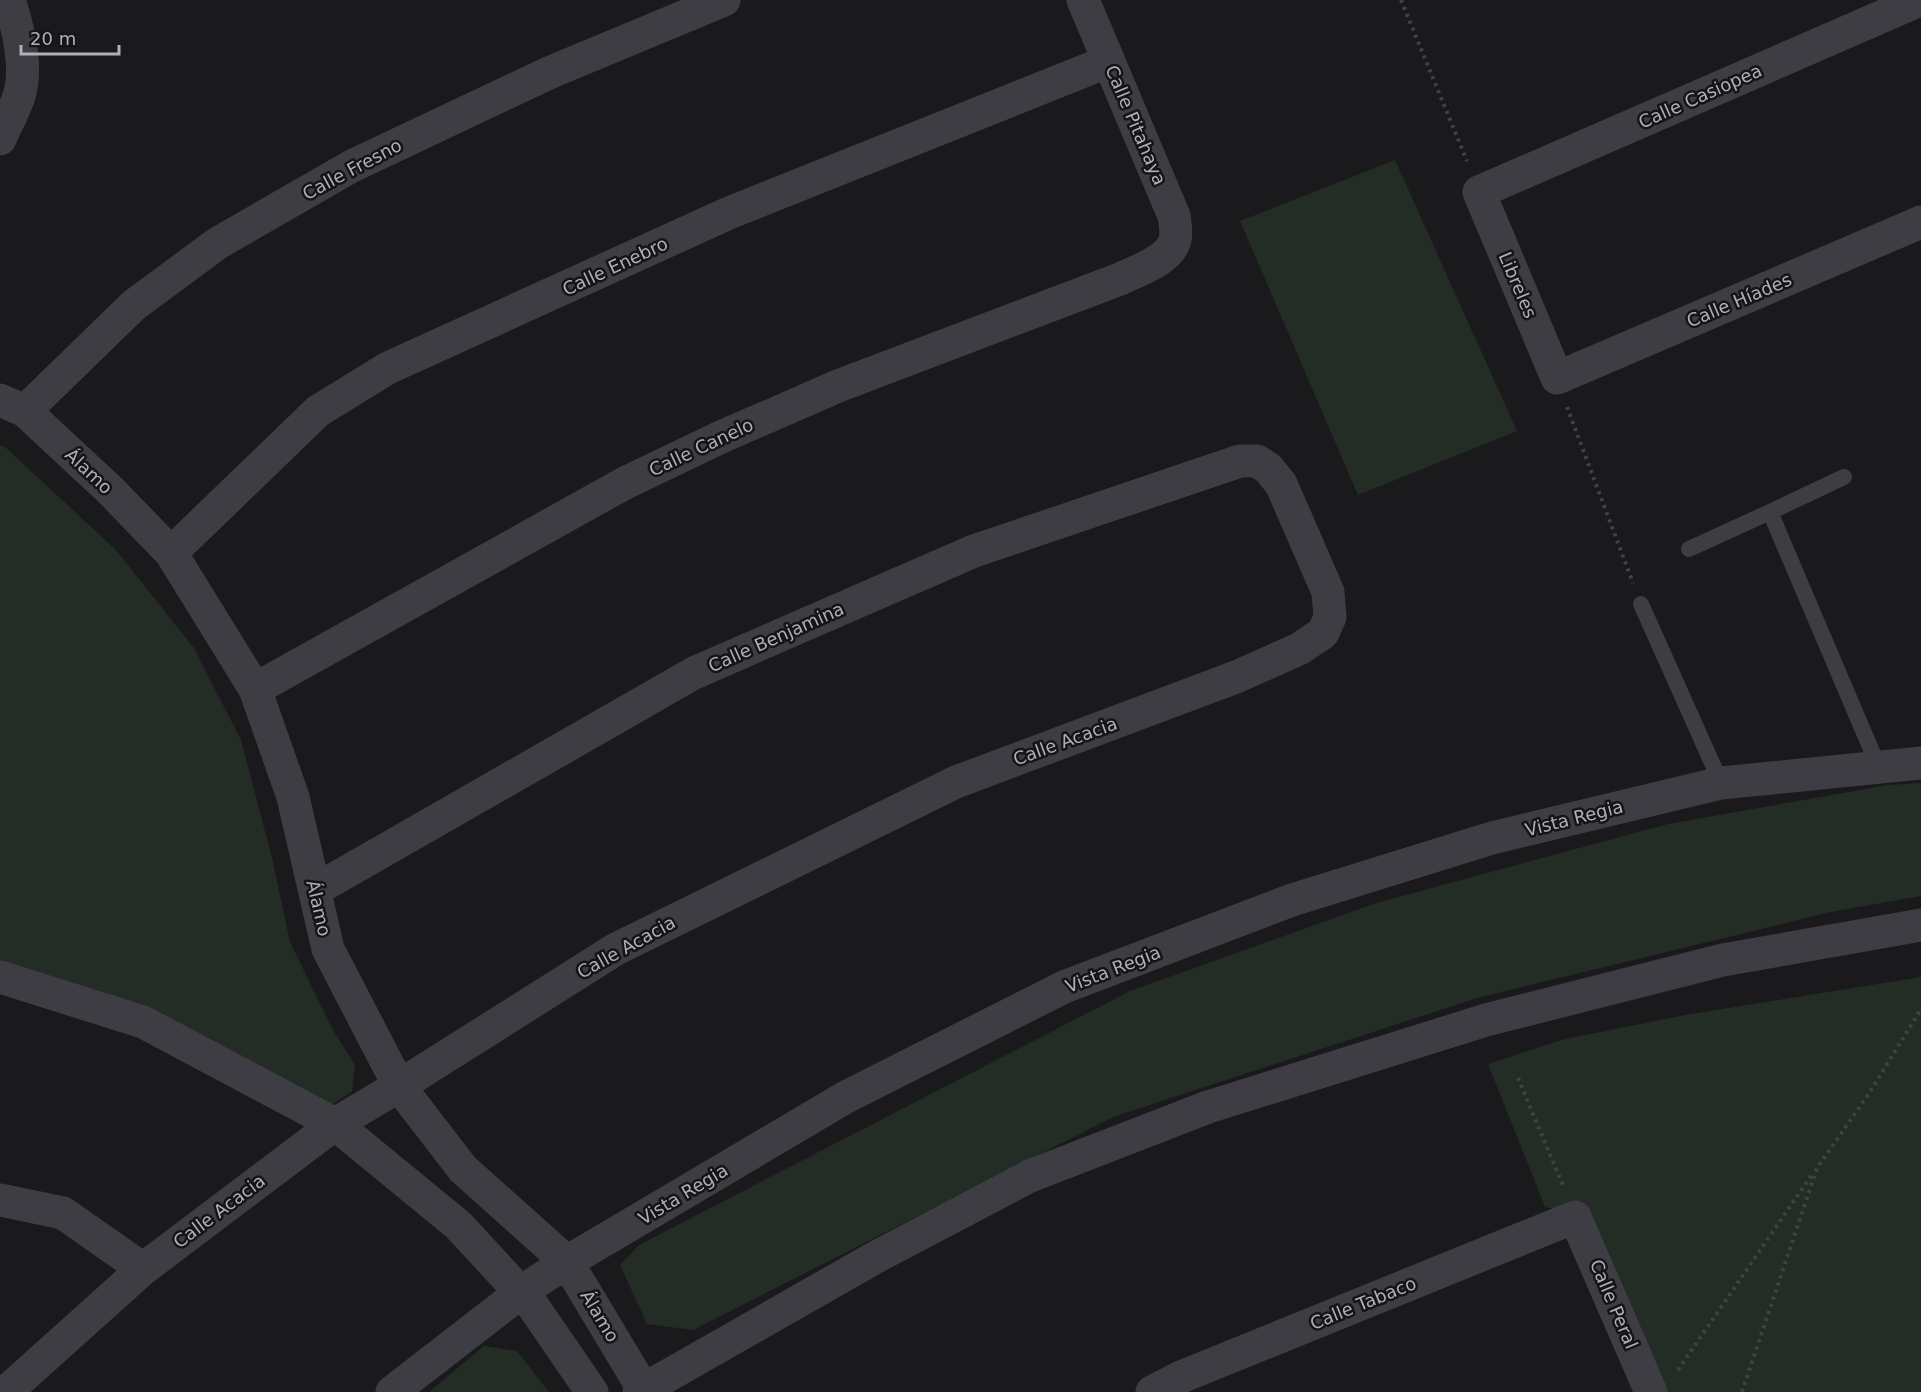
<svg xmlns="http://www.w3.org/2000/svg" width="1921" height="1392" font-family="'DejaVu Sans',sans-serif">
  <rect width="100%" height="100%" fill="#1a1a1c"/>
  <path fill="#242c26" d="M1395 160 1517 431 1358 495 1240 221Z
    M0 445 5 447 115 549 194 648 241 740 272 858 290 942 333 1030 355 1065 352 1091 330 1106 0 965Z
    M1921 783V896L1831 912 1477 998 1113 1117 693 1330 647 1324 620 1265 639 1245 1130 991 1376 903 1668 824 1888 785Z
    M1921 977V1392H1653L1578 1214 1545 1207 1488 1064 1565 1039 1685 1015Z
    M484 1346 517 1351 549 1392H429Z"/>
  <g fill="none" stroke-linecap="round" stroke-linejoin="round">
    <path stroke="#414248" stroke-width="4" stroke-dasharray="3 4.5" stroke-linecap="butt" d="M1401 0 1467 161
      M1567 407 1633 583
      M1518 1078 1564 1188
      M1678 1370 1813 1173
      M1742 1392 1817 1168 1868 1095 1921 1009"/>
    <path stroke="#3d3d43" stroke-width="16" d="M1770 512 1844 477
      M1689 549 1770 512 1879 768
      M1641 604 1721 783"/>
    <path stroke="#3d3d43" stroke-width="33" d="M1920 0 1479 192 1557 378 1921 222
      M0 139C6 125 14 111 19 96 28 68 18 27 9 0
      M0 400 25 411 110 490 171 553 255 689 293 797 328 949 399 1086 463 1169 567 1262 645 1392
      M25 411 134 305 218 243 352 166 551 72 724 0
      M171 553 318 411 388 368 729 213 1109 61
      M255 689 625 483 721 437 838 386 1120 279C1137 271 1170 260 1175 240 1177 232 1175 224 1174 216L1083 0
      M0 977 143 1022 335 1124 458 1225 533 1306 592 1392
      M0 1200 63 1213 143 1269
      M6 1392 143 1269 335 1124 399 1086 616 949 956 782 1236 677 1299 649 1323 633 1330 617 1328 592 1281 484 1268 468 1257 461H1240L974 551 694 673 315 890
      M392 1392 521 1292 567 1262 846 1097 1064 987 1292 900 1492 838 1721 783 1921 763
      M639 1392 878 1256 1030 1176 1208 1107 1486 1020 1723 960 1921 925
      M1152 1392 1181 1377 1575 1217 1651 1392"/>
  </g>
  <g text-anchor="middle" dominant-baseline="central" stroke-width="5" stroke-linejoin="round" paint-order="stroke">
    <g font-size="18" fill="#adb0bb" stroke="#151517">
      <text transform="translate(1700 96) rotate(-24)">Calle Casiopea</text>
      <text transform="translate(1136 125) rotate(67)">Calle Pitahaya</text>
      <text transform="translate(352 169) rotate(-28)">Calle Fresno</text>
      <text transform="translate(615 266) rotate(-25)">Calle Enebro</text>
      <text transform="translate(1518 285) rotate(67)">Libreles</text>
      <text transform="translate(1739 300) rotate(-23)">Calle Híades</text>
      <text transform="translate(701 447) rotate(-25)">Calle Canelo</text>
      <text transform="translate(89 471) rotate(43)">Álamo</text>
      <text transform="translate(776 637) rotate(-24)">Calle Benjamina</text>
      <text transform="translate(1065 741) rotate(-20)">Calle Acacia</text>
      <text transform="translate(1574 818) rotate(-14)">Vista Regia</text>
      <text transform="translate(319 908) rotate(77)">Álamo</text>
      <text transform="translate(626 947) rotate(-29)">Calle Acacia</text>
      <text transform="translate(1113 969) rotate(-21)">Vista Regia</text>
      <text transform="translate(683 1194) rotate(-31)">Vista Regia</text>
      <text transform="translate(219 1211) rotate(-37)">Calle Acacia</text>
      <text transform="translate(1363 1303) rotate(-22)">Calle Tabaco</text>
      <text transform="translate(1614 1304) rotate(67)">Calle Peral</text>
      <text transform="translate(600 1316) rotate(59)">Álamo</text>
    </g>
  </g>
  <path d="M21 45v9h98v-9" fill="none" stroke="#adb0bb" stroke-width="3"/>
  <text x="30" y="45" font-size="18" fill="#adb0bb" stroke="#151517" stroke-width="4.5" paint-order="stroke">20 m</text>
</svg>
